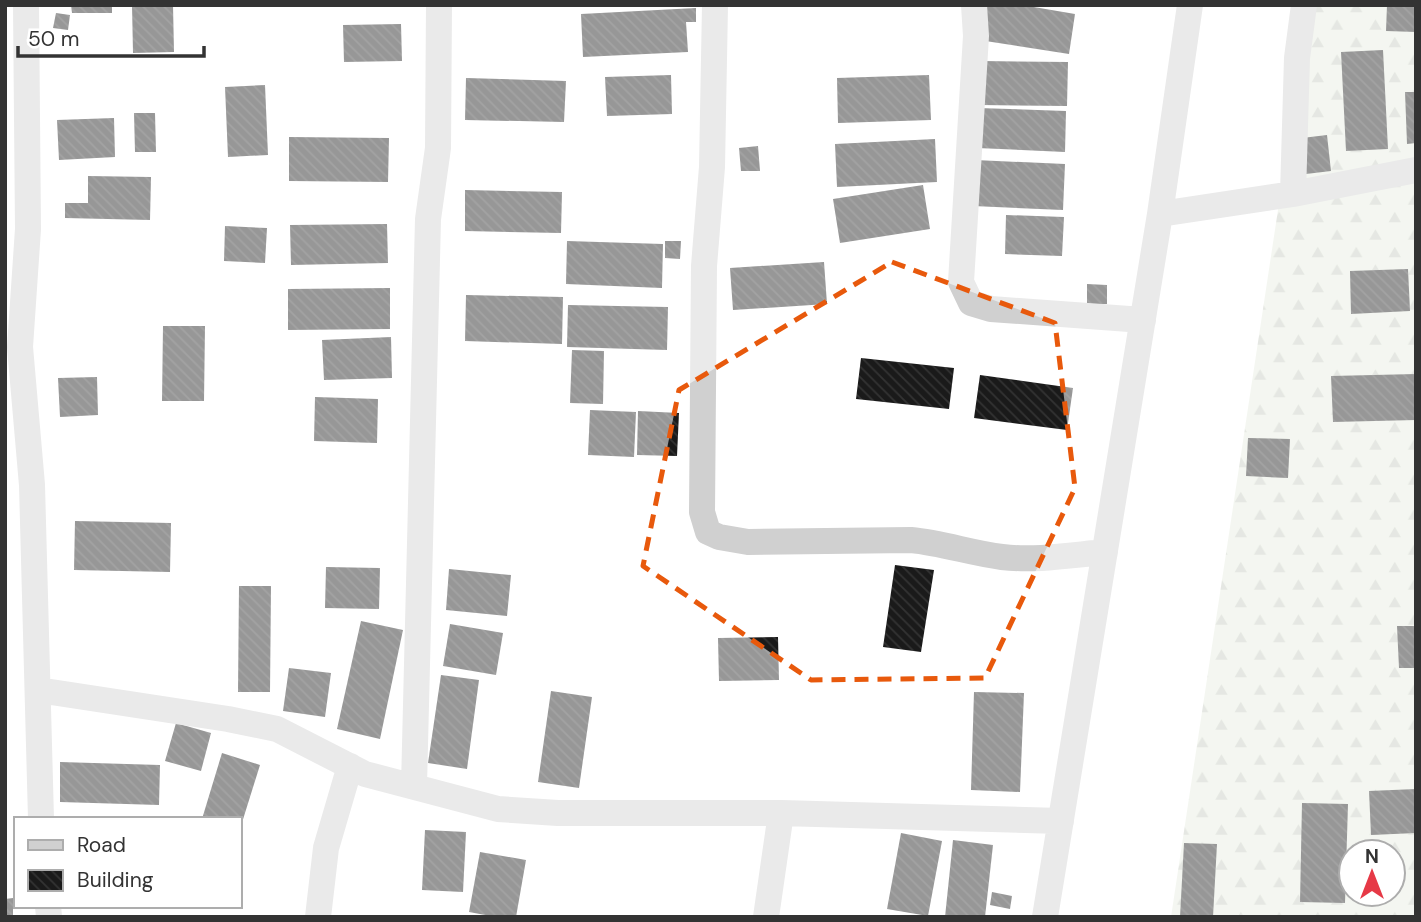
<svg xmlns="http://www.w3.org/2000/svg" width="1421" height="922" font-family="'DM Sans',sans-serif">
  <defs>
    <pattern id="forest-firs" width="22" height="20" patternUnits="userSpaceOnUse" patternTransform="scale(1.75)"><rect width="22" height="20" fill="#e6ecdf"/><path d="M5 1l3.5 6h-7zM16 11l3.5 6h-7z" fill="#c6cbc0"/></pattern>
    <pattern id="building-back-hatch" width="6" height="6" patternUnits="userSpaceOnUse" patternTransform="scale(1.75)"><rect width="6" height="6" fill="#1a1a1a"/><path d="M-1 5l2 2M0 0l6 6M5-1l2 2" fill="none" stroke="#333"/></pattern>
  </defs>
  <rect width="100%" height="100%" fill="#fff"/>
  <path fill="url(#forest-firs)" fill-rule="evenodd" d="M1309 5H1392L1416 21V917H1171ZM1351 852H1393V894H1351Z"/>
  <path fill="url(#building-back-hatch)" d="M71 5H112V13H72Z
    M132 5H173L174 52 133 53Z
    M985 5H1022L1075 14 1069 54 979 40Z
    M1387 5H1416V32L1386 31Z
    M696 8V22H686L688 52 583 57 581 14Z
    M56 13 70 15 68 30 53 28Z
    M401 24 402 61 344 62 343 25Z
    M1383 50 1388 149 1346 151 1341 52Z
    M981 61 1068 62 1067 106 981 105Z
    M671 75 672 114 607 116 605 77Z
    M929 75 931 120 838 123 837 78Z
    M466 78 566 81 564 122 465 120Z
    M265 85 268 155 228 157 225 87Z
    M1405 92H1416V143L1407 144Z
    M978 108 1066 111 1065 152 977 148Z
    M134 113H155L156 152H135Z
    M114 118 115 157 59 160 57 120Z
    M1327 135 1331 171 1306 174 1302 138Z
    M289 137 389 138 388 182 289 181Z
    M935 139 937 182 837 187 835 144Z
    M758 146 760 171H741L739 148Z
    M975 160 1065 164 1063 210 973 206Z
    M88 176 151 177 150 220 65 218V203H88Z
    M923 185 930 229 840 243 833 199Z
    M465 190 562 192 561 233 465 231Z
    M1006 215 1064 217 1062 256 1005 254Z
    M387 224 388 263 291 265 290 225Z
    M225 226 267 228 265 263 224 261Z
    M567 241 663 244 662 288 566 284Z
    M665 241H681L680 259 665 258Z
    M824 262 827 304 733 310 730 268Z
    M1408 269 1410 311 1351 314 1350 271Z
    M1087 284 1107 285V304H1087Z
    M390 288V329L288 330V289Z
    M466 295 563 297 562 344 465 341Z
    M568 305 668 307 667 350 567 347Z
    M163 326H205L204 401H162Z
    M391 337 392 378 324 380 322 340Z
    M572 350 604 351 603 404 570 403Z
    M861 358 954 368 949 409 856 399Z
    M1416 374V420L1333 422 1331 376Z
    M980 375 1073 388 1067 430 974 418Z
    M97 377 98 415 60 417 58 378Z
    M315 397 378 399 377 443 314 441Z
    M590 410 636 412 634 457 588 455Z
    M638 411 679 413 677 456 637 455Z
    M1248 438 1290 439 1288 478 1246 476Z
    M75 521 171 523 170 572 74 570Z
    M895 565 934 570 921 652 883 647Z
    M326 567 380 568 379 609 325 608Z
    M449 569 511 575 507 616 446 610Z
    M239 586H271L270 692H238Z
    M361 621 403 630 380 739 337 729Z
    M450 624 503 633 496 675 443 666Z
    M1397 626H1416V668H1399Z
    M778 637 779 680 719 681 718 638Z
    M289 668 331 673 325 717 283 711Z
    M441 675 479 680 467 769 428 763Z
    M551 691 592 697 579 788 538 782Z
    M974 692 1024 693 1020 792 971 790Z
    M176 723 211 733 201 771 165 761Z
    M222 753 260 765 240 829V819H202Z
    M60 762 160 765 159 805 60 802Z
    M1416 789V833L1371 835 1369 791Z
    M1302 803 1348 804 1345 903 1300 902Z
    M425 830 466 832 463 892 422 890Z
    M901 833 942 841 928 916 887 909Z
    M953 840 993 845 985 917H945Z
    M1184 843 1217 844 1213 917H1180Z
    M480 852 526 860 516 917H496L469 912Z
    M992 892 1012 896 1010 909 990 905Z
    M13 898V917H5V899Z"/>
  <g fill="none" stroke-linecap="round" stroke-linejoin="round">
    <path stroke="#d0d0d0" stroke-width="26" d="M26 5 28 229 20 347 32 485 41 819
      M715 5 712 167 704 266 702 512 708 532 719 537 748 542 911 540C942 543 971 553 1002 557 1035 561 1071 555 1105 552
      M974 5 976 36 961 282 971 303 991 309 1143 320
      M1293 194 1297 58 1304 5
      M1160 214 1293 194 1416 170
      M38 690 228 719 277 729 365 774 498 809 558 813H781L1061 821
      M414 786 428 219 438 148 439 5
      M48 906 49 917
      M318 917 326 848 350 766
      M766 917 781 813
      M1045 917 1160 214 1190 5"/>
  </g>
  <path d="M0 0H1421V922H0ZM892 262 1055 323 1075 488 985 678 811 680 643 566 679 390Z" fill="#fff" fill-opacity=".55" fill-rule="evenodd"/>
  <path fill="none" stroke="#e8590c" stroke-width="5" stroke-dasharray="14 9" stroke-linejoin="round" d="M892 262 1055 323 1075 488 985 678 811 680 643 566 679 390Z"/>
  <rect width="1421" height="922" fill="none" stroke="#333333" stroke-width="14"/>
  <rect x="14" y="817" width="228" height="91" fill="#ffffff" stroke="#adadad" stroke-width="2"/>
  <rect x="28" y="840" width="35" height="10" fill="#d0d0d0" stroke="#adadad" stroke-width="2"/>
  <text x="77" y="852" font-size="21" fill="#333333">Road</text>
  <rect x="28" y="870" width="35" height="21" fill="url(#building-back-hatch)" stroke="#adadad" stroke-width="2"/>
  <text x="77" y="887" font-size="21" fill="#333333">Building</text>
  <g transform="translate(1372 873)"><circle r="33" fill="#ffffff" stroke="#adadad" stroke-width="2"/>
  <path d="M0-5L12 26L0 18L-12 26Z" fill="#e63946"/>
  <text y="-10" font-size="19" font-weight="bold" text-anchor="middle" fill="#333333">N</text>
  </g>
  <path d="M18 46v10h186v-10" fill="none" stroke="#333333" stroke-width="3.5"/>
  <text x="28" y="46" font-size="21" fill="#333333" stroke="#ffffff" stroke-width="5" paint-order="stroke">50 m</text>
</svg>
